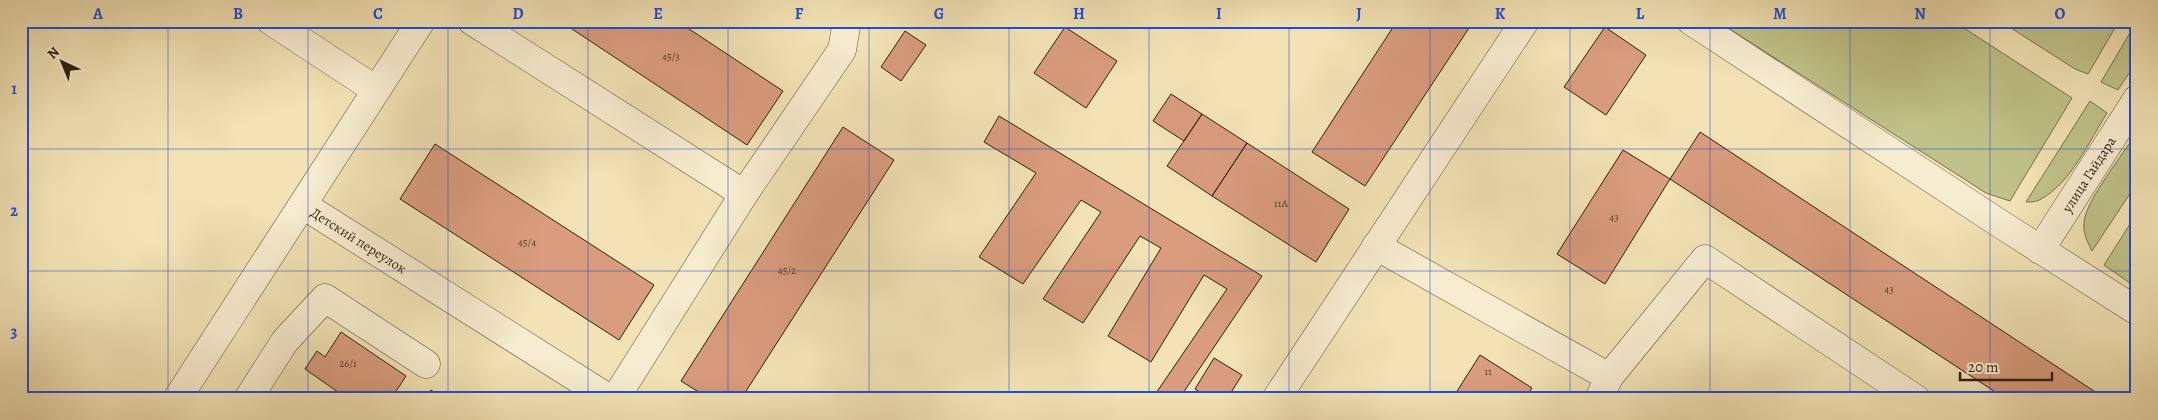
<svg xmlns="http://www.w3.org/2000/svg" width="2158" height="420" font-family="Alegreya,serif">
  <rect width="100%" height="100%" fill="#f2e2b5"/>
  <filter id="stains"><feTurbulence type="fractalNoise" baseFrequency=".004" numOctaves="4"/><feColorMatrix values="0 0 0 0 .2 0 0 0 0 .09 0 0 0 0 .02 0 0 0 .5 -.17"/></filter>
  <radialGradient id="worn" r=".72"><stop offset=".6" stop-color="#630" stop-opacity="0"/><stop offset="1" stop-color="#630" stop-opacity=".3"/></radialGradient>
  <path fill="#c0c289" stroke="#76704c" d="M1717 21H1953L2072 98 2010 201 1986 193Z
    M2000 21H2119L2088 74 2075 69Z
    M2137 21V61L2118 90 2101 82Z
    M2090 101 2107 113C2090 140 2070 184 2041 199 2037 202 2031 202 2026 202Z
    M2137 139V183L2092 251C2087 241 2083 233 2084 222 2086 202 2116 164 2128 145Z
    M2137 213V288L2104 265Z"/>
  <path fill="#d99c7e" stroke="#2c1f0f" d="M94 21H110L105 29Z
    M560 21H677L783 91 747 145Z
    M1397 21H1456L1469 28 1365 186 1312 152Z
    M1065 27 1117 61 1086 108 1034 73Z
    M1605 27 1646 55 1606 115 1564 87Z
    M905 31 926 45 901 81 881 67Z
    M1171 94 1202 114 1184 141 1153 121Z
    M1202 114 1247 143 1212 196 1167 166Z
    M999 116 1262 276 1179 399H1152L1227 289 1204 275 1151 362 1108 336 1161 248 1140 236 1083 323 1043 299 1101 212 1081 200 1023 284 979 257 1036 173 984 142Z
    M843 127 894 160 741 399H710L681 381Z
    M1700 132 2106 399H2006L1670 179Z
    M1247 143 1349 209 1316 262 1212 196Z
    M435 144 654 285 619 340 400 199Z
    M1623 150 1670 179 1605 284 1557 254Z
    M341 332 406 376 391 399H348L305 369 317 351 325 357Z
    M1480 355 1532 388 1525 399H1452Z
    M1214 358 1242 375 1227 399H1211L1195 389Z
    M431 390 444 399H425Z
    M312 392 322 399H307Z"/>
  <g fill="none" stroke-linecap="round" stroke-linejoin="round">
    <g stroke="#5e5038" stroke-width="29">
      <g id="minor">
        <path d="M271 21 376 90"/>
        <path d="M472 21 744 194 615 399"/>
        <path d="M1691 21 2002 225 2137 311"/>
        <path d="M744 194 842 50 847 21"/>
        <path id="s1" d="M303 205 610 399"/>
        <path d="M1376 246 1609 377"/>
        <path id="s2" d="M2040 250 2137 99"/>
        <path d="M177 399 421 21"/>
        <path d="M248 399 285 341 325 298 426 364"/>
        <path d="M1276 399 1525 21"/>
        <path d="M1599 399 1609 377 1705 259 1916 399"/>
      </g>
    </g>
    <use href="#minor" stroke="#f7eccf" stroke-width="28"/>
  </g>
  <path fill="none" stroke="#1d4ed8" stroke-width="1" stroke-opacity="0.55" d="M168 21V399M308 21V399M448 21V399M588 21V399M728 21V399M869 21V399M1009 21V399M1149 21V399M1289 21V399M1430 21V399M1570 21V399M1710 21V399M1850 21V399M1990 21V399M21 149H2137M21 271H2137"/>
  <g text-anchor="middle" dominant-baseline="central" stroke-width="5" stroke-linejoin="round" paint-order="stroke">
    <g font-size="11" fill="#573e2b">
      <text x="671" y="56">45/3</text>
      <text x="1281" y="203">11А</text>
      <text x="1614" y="217">43</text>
      <text x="527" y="242">45/4</text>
      <text x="787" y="270">45/2</text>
      <text x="1889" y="289">43</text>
      <text x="348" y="363">26/1</text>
      <text x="1488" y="371">11</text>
    </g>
    <g font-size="14" fill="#2c1f0f" stroke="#f7eccf">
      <text stroke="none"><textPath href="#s2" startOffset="90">улица Гайдара</textPath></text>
      <text stroke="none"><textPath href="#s1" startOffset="66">Детский переулок</textPath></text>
    </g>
  </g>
  <rect width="2158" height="420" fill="none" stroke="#f2e2b5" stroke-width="55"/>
  <g transform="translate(62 62) rotate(316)" stroke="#f7eccf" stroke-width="4" paint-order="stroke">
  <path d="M0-4L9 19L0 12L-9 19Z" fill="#2c1f0f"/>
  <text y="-8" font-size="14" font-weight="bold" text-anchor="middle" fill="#2c1f0f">N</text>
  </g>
  <path d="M1960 372v8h92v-8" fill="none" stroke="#2c1f0f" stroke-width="2.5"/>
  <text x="1968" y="372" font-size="15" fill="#2c1f0f" stroke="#f7eccf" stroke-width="4" paint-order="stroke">20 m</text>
  <rect x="28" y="28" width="2102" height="364" fill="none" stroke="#1d4ed8" stroke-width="2"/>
  <g font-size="16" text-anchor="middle" font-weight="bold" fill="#1d4ed8">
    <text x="98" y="19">A</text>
    <text x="238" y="19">B</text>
    <text x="378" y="19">C</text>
    <text x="518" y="19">D</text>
    <text x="658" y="19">E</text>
    <text x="799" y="19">F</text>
    <text x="939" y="19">G</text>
    <text x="1079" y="19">H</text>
    <text x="1219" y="19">I</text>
    <text x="1359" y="19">J</text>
    <text x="1500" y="19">K</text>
    <text x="1640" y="19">L</text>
    <text x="1780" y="19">M</text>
    <text x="1920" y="19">N</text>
    <text x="2060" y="19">O</text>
    <text x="14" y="94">1</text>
    <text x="14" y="216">2</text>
    <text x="14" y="337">3</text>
  </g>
  <rect width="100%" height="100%" filter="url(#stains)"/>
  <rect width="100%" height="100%" fill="url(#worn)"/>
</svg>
